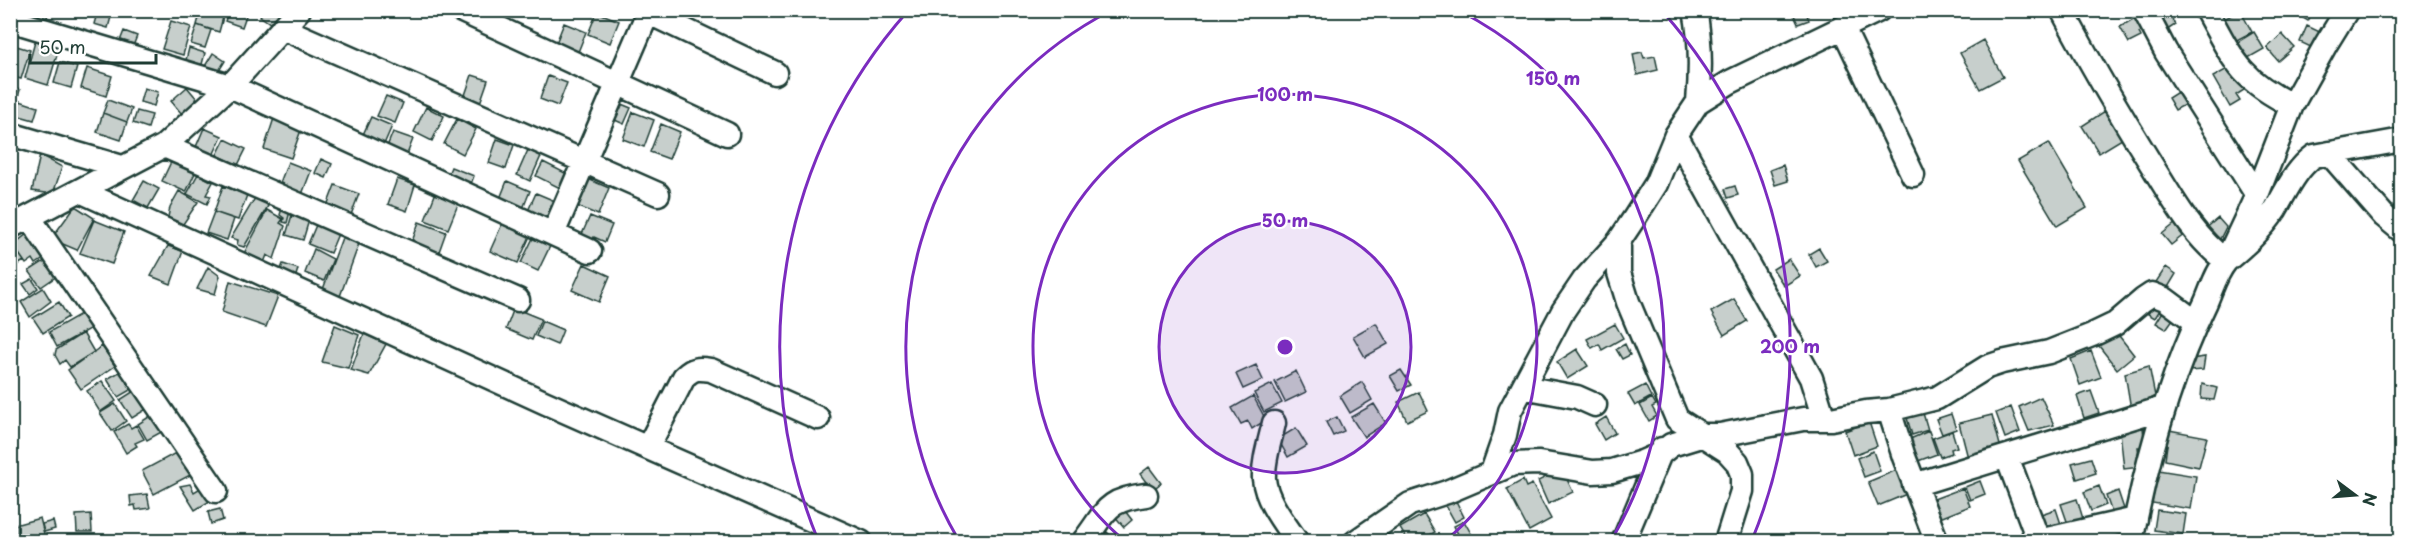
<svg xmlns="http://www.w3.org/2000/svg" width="2412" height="552" font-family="'Playpen Sans',sans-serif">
  <rect width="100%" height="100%" fill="#fff"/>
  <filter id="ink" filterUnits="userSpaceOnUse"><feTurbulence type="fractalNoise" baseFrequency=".0167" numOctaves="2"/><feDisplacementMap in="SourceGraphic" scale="12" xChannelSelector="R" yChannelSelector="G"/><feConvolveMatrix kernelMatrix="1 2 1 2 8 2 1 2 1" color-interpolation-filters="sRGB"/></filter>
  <g filter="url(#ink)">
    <path fill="#c7cfcc" stroke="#1f3d34" stroke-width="1.5" d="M40 10H49L46 21 38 19Z
      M65 10H91L89 17Z
      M98 10 112 13 108 28 94 24Z
      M152 10H174L173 16Z
      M201 10H225L219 32 197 25Z
      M229 10H248L242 27 225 21Z
      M264 10H285L274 26 260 16Z
      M1788 10H1805L1809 20 1798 24 1793 13 1789 14Z
      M2153 10H2167L2175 25 2161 34Z
      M2240 10 2252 32 2231 43 2219 22Z
      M2290 10H2314L2308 21Z
      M597 12 619 21 610 43 588 34Z
      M2138 16 2146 30 2139 33 2141 37 2129 43 2120 27Z
      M171 21 191 27 183 55 162 49Z
      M564 23 586 32 576 57 554 48Z
      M197 25 211 30 205 48 191 44Z
      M2307 26 2322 33 2315 49 2300 42Z
      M124 31 137 36 133 46 120 41Z
      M2254 32 2264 49 2241 62 2231 46Z
      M2282 34 2294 47 2278 61 2267 48Z
      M36 38 60 45 48 85 25 78Z
      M1983 40 2003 77 1980 89 1960 53Z
      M10 44 30 50 21 79 10 76Z
      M189 48 205 53 201 68 185 64Z
      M1642 52 1644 58 1655 56 1658 70 1637 75 1633 54Z
      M213 53 225 61 217 74 205 66Z
      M60 62 77 67 71 88 54 83Z
      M2231 67 2244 90 2236 95 2240 101 2230 107 2213 77Z
      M87 68 112 76 106 96 81 88Z
      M472 75 488 80 480 103 464 98Z
      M548 76 567 83 558 106 540 99Z
      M10 87 20 90 11 120H10Z
      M187 87 203 106 187 120 171 101Z
      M144 88 158 92 154 106 140 102Z
      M2179 91 2186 104 2175 110 2168 98Z
      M386 96 403 103 395 123 377 116Z
      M108 100 132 109 127 122 103 113Z
      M20 101 38 107 34 120 16 115Z
      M614 101 631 108 624 124 608 117Z
      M426 107 444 116 432 141 414 132Z
      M137 111 152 115 148 128 133 123Z
      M2105 111 2122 139 2099 153 2082 126Z
      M633 112 654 120 644 147 623 139Z
      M103 113 127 122 121 140 97 132Z
      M275 115 301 130 291 158 264 149Z
      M371 117 392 126 382 149 361 139Z
      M457 119 476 129 463 154 444 144Z
      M661 124 680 132 669 159 650 152Z
      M204 128 222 136 210 162 193 154Z
      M393 132 413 139 406 157 386 149Z
      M225 139 246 149 238 165 217 155Z
      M497 139 514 145 506 169 489 163Z
      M2049 143 2087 208 2057 226 2018 161Z
      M528 150 541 156 530 181 517 175Z
      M40 155 62 167 53 194 32 191Z
      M321 159 332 164 326 178 315 173Z
      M171 162 195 173 186 192 162 181Z
      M288 162 311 171 301 197 278 188Z
      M543 162 569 175 562 189 536 176Z
      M1783 165 1788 181 1775 185 1770 170Z
      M451 167 474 176 469 189 446 179Z
      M198 174 213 182 206 195 211 196 207 204 187 194Z
      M397 179 415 185 407 211 388 204Z
      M588 179 609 188 598 215 577 206Z
      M144 181 159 189 148 208 133 200Z
      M507 181 530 191 520 216 497 206Z
      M335 185 359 194 349 220 325 211Z
      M223 186 247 195 238 220 214 212Z
      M1735 186 1738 195 1728 198 1725 189Z
      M179 191 198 202 179 230 167 222 170 207Z
      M436 192 459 202 448 229 425 220Z
      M536 193 555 201 547 222 527 213Z
      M255 198 263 200 268 206 244 247 237 245 238 240 231 238Z
      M75 206 94 218 77 250 51 239Z
      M282 208 290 211 287 223 283 222 284 218 280 215Z
      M267 210 283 219 280 223 285 226 274 259 267 255 263 265 241 259Z
      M214 212 234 219 227 240 206 233Z
      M292 215 309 220 303 240 286 235Z
      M590 216 612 225 605 242 594 237 589 248 578 243Z
      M2218 218 2226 227 2217 245 2204 230Z
      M94 220 124 232 112 264 80 253Z
      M419 222 446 232 436 260 409 250Z
      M503 222 531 234 518 263 490 251Z
      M2176 223 2185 234 2171 245 2162 234Z
      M316 225 338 234 330 253 308 244Z
      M31 231 45 258 36 264 33 259 26 264 13 245Z
      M343 235 360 241 339 299 322 292Z
      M534 236 551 244 538 271 521 263Z
      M11 243 24 261 10 270V244Z
      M168 246 183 251 171 284 151 276Z
      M1819 248 1827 261 1816 267 1809 254Z
      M314 249 333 259 324 281 305 273Z
      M1789 259 1800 276 1784 286 1773 269Z
      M46 260 57 276 41 287 29 271Z
      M283 264 298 269 294 282 278 277Z
      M584 264 610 276 599 302 572 290Z
      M208 267 220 276 215 294 197 289Z
      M2166 267 2176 274 2167 289 2156 282Z
      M32 279 38 288 30 294 23 284Z
      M230 281 278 296 266 327 222 312Z
      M43 288 51 301 30 317 21 302Z
      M1734 299 1747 321 1724 335 1711 312Z
      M2156 301 2163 305 2155 318 2148 314Z
      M59 302 68 317 43 333 33 318Z
      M514 308 541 319 532 340 506 329Z
      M2165 308 2176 315 2166 329 2156 323Z
      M86 311 91 328 57 347 49 332Z
      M542 321 563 330 557 345 536 336Z
      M1376 323 1388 344 1365 357 1353 336Z
      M1615 324 1623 338 1602 350 1599 344 1592 348 1587 339Z
      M335 325 359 335 348 368 322 362Z
      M2116 332 2134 355 2117 369 2099 346Z
      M83 333 94 352 70 367 65 360 60 364 55 355 56 350Z
      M364 334 386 344 369 375 351 370Z
      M1625 344 1630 355 1622 359 1616 349Z
      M102 346 115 366 81 389 68 370Z
      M1577 349 1588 366 1567 379 1557 362Z
      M2091 351 2101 377 2080 385 2071 359Z
      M2205 357 2203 370 2189 371 2191 359Z
      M1256 365 1263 380 1243 389 1236 374Z
      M2149 366 2155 396 2131 409 2125 373Z
      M1401 370 1411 385 1399 391 1390 376Z
      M121 371 132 389 118 397 107 379Z
      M1296 371 1306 392 1285 402 1275 382Z
      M102 381 116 401 100 412 87 391Z
      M1362 382 1372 400 1350 413 1340 396Z
      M1272 384 1282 403 1264 412 1254 393Z
      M2202 384 2217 388 2214 400 2201 399Z
      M1645 385 1651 397 1635 406 1628 394Z
      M142 386 153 405 132 418 120 400Z
      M2091 391 2099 413 2084 418 2077 396Z
      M1419 392 1428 411 1407 421 1398 402Z
      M1253 396 1266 420 1252 429 1248 421 1241 424 1232 408Z
      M2041 397 2054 425 2029 431 2019 407Z
      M1652 398 1656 405 1652 407 1657 416 1649 421 1640 405Z
      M115 404 126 421 112 431 100 413Z
      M1374 404 1386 423 1364 437 1351 417Z
      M2011 407 2020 432 2005 438 1996 413Z
      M155 413 165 430 147 440 138 424Z
      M1923 413 1928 430 1912 435 1907 418Z
      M1951 414 1956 429 1942 434 1936 419Z
      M1992 415 2001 449 1968 458 1959 423Z
      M1337 417 1344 431 1333 436 1326 422Z
      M1606 417 1615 433 1604 440 1595 424Z
      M1869 422 1877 446 1853 455 1845 431Z
      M128 424 131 428 136 425 144 439 135 443 137 446 126 453 114 432Z
      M1296 428 1307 446 1288 457 1278 439Z
      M2143 428 2145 447H2138L2140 467 2124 469 2120 431Z
      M2169 430 2207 437 2199 467 2165 460Z
      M1929 431 1937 454 1918 461 1910 439Z
      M1952 431 1957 447 1951 449 1952 453 1940 457 1933 438Z
      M185 448 198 471 154 494 142 471Z
      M1873 451 1880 471 1864 477 1857 458Z
      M2091 458 2096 473 2077 479 2072 463Z
      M1149 467 1161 483 1152 490 1140 474Z
      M1562 469 1573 492 1548 504 1538 481Z
      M1899 469 1909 493 1878 506 1868 482Z
      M2158 470 2196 476 2191 509 2152 503Z
      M1523 480 1526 487 1532 484 1551 519 1529 531 1507 489Z
      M1980 481 1985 494 1970 500 1965 487Z
      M190 484 194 492 207 484 212 494 210 501 195 510 180 486Z
      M2099 486 2106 505 2091 511 2084 492Z
      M1963 488 1970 506 1930 522 1926 502Z
      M2118 491 2124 509 2112 513 2106 496Z
      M147 494 150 508 136 510 135 505 131 506 130 496Z
      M1455 499 1464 517 1455 522 1445 504Z
      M2077 499 2084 522 2069 527 2061 504Z
      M1122 507 1132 520 1124 527 1113 514Z
      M220 509 223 520 211 524 208 512Z
      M2056 509 2062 527 2044 533 2038 515Z
      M2157 510 2186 514 2183 534 2154 530Z
      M91 514 92 532H77L76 515Z
      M1424 514 1435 532 1418 542H1408L1400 528Z
      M40 518 46 542H15L11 526Z
      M53 521 55 529 44 532 42 524Z
      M1464 521 1473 537 1462 542 1454 526Z
      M1107 532 1117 542H1098Z
      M2153 535 2182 540V542H2152Z"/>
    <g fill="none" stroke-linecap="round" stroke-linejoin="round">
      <g stroke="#1f3d34" stroke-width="27">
        <path id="minor" d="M460 10 727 134
          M643 10 775 73
          M1695 10C1701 41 1701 71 1698 102
          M2062 10C2090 63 2120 114 2151 164 2173 199 2193 237 2226 261 2244 246 2262 230 2275 210 2287 190 2295 170 2314 156L2402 140
          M2144 10 2166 52 2257 195
          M2206 10C2233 59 2240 80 2292 105
          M10 20 230 86 590 251
          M282 28 658 194
          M1843 28 1913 175
          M10 134 122 167
          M1676 135 1811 378 1824 419
          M164 146 518 300
          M2329 153 2384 216 2402 231
          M80 191 546 403 861 542
          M29 217 216 491
          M10 227 164 146 230 86 299 10
          M553 234 649 10
          M1619 241V273L1628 302 1677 419 1727 451 1737 462 1742 474V491L1726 542
          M1523 387 1577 397 1595 405
          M1889 410 1937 398 1987 367 2002 362 2049 352 2092 335 2115 324 2143 300 2152 294 2165 299 2196 322
          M1274 423C1270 441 1263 461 1264 479 1266 501 1285 524 1297 542
          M648 447 684 377C693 368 698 368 711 370L818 418
          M2007 457 2039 542
          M1492 472 1505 435 1510 411 1563 311 1584 280 1619 241 1635 217 1656 184 1676 135 1698 102 1730 82 1879 10
          M1914 485 2163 408
          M2038 541 2136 519
          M1083 542C1106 513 1104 500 1146 495
          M1355 542 1410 504 1447 492 1513 464 1539 463 1593 472 1612 471 1642 462 1660 454 1671 445 1704 435H1720L1803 419H1831L1866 412 1889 410 1904 457 1937 542
          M1623 542 1662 449
          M2131 542C2147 459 2169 378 2206 302 2212 288 2216 273 2226 261L2257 195 2292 105 2326 44 2347 10"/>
      </g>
      <path stroke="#1f3d34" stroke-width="3" stroke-dasharray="4.5 4.5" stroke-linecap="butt" d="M168 542V541"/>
      <use href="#minor" stroke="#fff" stroke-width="22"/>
    </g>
  </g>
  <circle cx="1285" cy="347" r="126" fill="#7b2cbf" fill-opacity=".12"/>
  <g fill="none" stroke="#7b2cbf" stroke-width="3">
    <circle cx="1285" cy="347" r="126"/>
    <path d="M1125 541A252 252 0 1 1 1445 541"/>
    <path d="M958 539A379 379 0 0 1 1110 11M1460 11A379 379 0 0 1 1612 539"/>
    <path d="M818 540A505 505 0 0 1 907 12M1663 12A505 505 0 0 1 1752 540"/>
  </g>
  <circle cx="1285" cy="347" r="9" fill="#7b2cbf" stroke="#fff" stroke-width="3"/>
  <g font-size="18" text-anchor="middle" font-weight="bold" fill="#7b2cbf" stroke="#fff" stroke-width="4.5" stroke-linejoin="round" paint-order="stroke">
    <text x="1553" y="85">150 m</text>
    <text x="1285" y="101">100 m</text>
    <text x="1285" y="227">50 m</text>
    <text x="1790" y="353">200 m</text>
  </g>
  <rect width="2412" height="552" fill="none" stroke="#fff" stroke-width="36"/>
  <rect x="18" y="18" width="2376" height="516" fill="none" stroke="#1f3d34" stroke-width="2" filter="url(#ink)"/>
  <g transform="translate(2355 495) rotate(106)" stroke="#ffffff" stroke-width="4.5" paint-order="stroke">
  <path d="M0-4.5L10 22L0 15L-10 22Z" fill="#1f3d34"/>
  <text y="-9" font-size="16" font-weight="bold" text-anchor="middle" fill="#1f3d34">N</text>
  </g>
  <path d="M30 54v9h126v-9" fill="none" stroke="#1f3d34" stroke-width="3"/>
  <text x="39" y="54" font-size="18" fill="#1f3d34" stroke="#ffffff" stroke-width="4.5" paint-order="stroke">50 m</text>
</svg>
